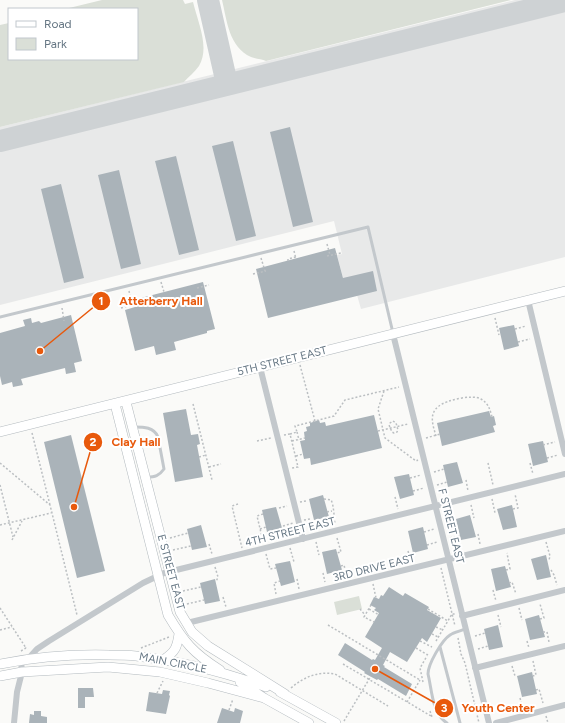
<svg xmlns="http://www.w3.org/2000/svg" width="565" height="723" font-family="Figtree,sans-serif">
  <rect width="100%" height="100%" fill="#fafaf8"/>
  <path fill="#e8e9e9" d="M515 0H565V257L361 309 357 295 348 297 337 255 342 254 334 221 0 305V127Z"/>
  <path fill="#dadfd7" d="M102 0H183L185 4 193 2C198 23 210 47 199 66 195 72 188 77 184 82L0 127V25L9 23V59H137V9H65Z
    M222 0H511L266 61C262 59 256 59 251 57 229 47 227 21 222 0Z
    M359 596 362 609 337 615 334 602Z"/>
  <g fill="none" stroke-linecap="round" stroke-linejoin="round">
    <path stroke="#ced2d4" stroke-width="22" d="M208 0 227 84
      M0 141 565 1"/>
  </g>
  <path fill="#aab3b9" d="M290 127 313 222 293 227 270 132Z
    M233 141 256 236 236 241 212 146Z
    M176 156 199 250 179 255 155 161Z
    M119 170 141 264 121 269 98 175Z
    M61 184 84 278 64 283 41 189Z
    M335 248 343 278 373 271 377 291 268 318 256 269Z
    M203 282 215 329 207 331V333L174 342 176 350 156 355 154 346 135 351 125 310 135 307 133 300Z
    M71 315 82 361 74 363 76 372 66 374 65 368 21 379 23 385 13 387 12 382 2 385 0 376V333L25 326 23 320 31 318 32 323 39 321 41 323Z
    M514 325 519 346 504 350 499 328Z
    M186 409 191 435 198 434 200 444 197 445 203 477 175 482 163 413Z
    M489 411 491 417 494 416 496 425 493 426 495 432 442 446 437 423Z
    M374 415 382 448 311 465 310 458 304 459 300 441 305 440 304 432 307 431 306 427 310 426V423L319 420 320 423 325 422 326 426Z
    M71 435 105 571 77 578 44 442Z
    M543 441 548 462 533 466 528 444Z
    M457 462 463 483 448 487 443 465Z
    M409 474 414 495 400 499 394 477Z
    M323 495 329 517 314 520 309 499Z
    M512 505 517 527 503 530 497 509Z
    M276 507 282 528 267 532 262 510Z
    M470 515 476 537 461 540 456 519Z
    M201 525 207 547 192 550 187 529Z
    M423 527 428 549 413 553 408 531Z
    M336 549 342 570 327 574 322 552Z
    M546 555 551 577 537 580 531 559Z
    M290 561 295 582 281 586 275 564Z
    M505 566 511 587 496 591 491 569Z
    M215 579 220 601 205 604 200 583Z
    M389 587 403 596 405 593 429 607 427 610 441 618 427 642 422 638 407 662 390 652 383 665 385 666 384 667 412 684 406 696 378 679 377 680 364 673 365 672 338 655 345 643 372 660 373 659 375 660 382 648 365 637 379 613 374 610 376 608 370 605 374 597 379 599 381 595 383 596Z
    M539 615 545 637 530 640 525 619Z
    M498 625 503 647 489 650 484 629Z
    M532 672 537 694 522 697 517 676Z
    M78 688H93L94 697H85V708H78Z
    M163 690 170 691 169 695 170 696 166 714 146 711 149 692 162 694Z
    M222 708 234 712 235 708 243 711 240 723H217Z
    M34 711H41V716L47 717V723H29L30 714 34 715Z"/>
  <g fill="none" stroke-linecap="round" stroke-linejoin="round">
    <g stroke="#b3babf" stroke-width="10">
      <path id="secondary" d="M126 402 180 612 192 632 208 646 285 694
        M115 404 168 615C184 642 193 653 220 670
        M0 432 565 291
        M163 660C175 652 177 648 179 634
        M0 664C36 657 72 654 109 655 118 655 127 655 136 656 180 661 224 672 266 687
        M0 676 22 672 108 667 160 672 208 683 264 698 309 723
        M240 682 264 698
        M280 692 336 723"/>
    </g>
    <path stroke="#bbbfc2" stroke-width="1.5" stroke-dasharray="2 2" stroke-linecap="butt" d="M327 244 330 255
      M294 251 296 259
      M327 256 341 253
      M261 258 265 271
      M288 261V259L296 257
      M253 274 266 271
      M161 282 164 292
      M197 288 209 285
      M129 291 132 305
      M62 308 64 321
      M121 308 134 304
      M495 318 499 335
      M515 329 526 326
      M518 342 530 339
      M300 365 315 421
      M384 391 378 409 385 438 416 461 418 460
      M193 404 212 480
      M393 421 396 423 398 430 397 432 394 433 392 432 389 425 390 423Z
      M378 431 408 424
      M297 432 299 440
      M32 433 50 505
      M290 434 297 432 295 426 334 416 345 400 399 387
      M284 435 290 434 298 467 292 468
      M436 436C434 429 431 421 433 414 434 411 436 408 439 406 446 400 473 394 481 399 488 403 490 409 492 417
      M426 438 440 434
      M257 441 271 438
      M292 441 305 438
      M543 445 555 442
      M296 456 303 454
      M199 457 206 455
      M547 458 558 455
      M0 463 50 505 77 615
      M488 463 493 485
      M530 463 533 474
      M209 467 221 464
      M434 472 444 469
      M410 478 421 475
      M466 480 468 491
      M0 485 13 537
      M437 485 447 482
      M413 491 424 488
      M395 497 398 509
      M324 499 331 500C334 505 334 518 335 524
      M492 499 495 513
      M300 502 306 501
      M238 504 232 506 242 548
      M471 505 474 518
      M279 508 287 506
      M513 509 518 508 515 494
      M327 512 332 511
      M263 514 257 516 263 541
      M304 520 310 519
      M0 525 51 513
      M283 526 293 523
      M447 526 457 523
      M260 529 266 527
      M424 532 434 529
      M478 534 480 544
      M170 538 188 533
      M337 538 341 552 337 553
      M450 538 460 536
      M12 540 22 521
      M316 542 319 555
      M546 542 550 556 549 560
      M209 544 212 554
      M427 545 437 542
      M290 548 294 562
      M173 550 191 546
      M408 551 411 561
      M266 554 270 569 276 568
      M341 566 344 565 347 577
      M215 567 218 577 216 582
      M441 568 455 626
      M506 570 510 569 507 553
      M551 570 554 575 557 585
      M323 573 325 582
      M297 579 299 589
      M509 583 512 582 516 594
      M373 584 376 598
      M493 590 496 601
      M183 591 201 587
      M276 594 274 583 280 581
      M223 597 226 607
      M187 604 204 600
      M371 605 364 617 374 622
      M0 608 26 648
      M519 608 522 620
      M360 609 365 615
      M369 609 379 615
      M428 609 448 621
      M498 615 501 627
      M540 619 544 618 540 604
      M328 625 420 680
      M436 627 443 630
      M0 630 12 627
      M543 632H547L549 642
      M432 634 438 637
      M475 636 485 633
      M458 638 461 654 465 663 479 723
      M420 641 432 647
      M436 641 452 614H456
      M527 641 529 648
      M141 648 169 637
      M416 648 428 655
      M478 649 488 646
      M21 651 26 648 28 649
      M533 661 536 675 533 676
      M343 664 431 716
      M512 666 515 676
      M423 682 420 668 427 656
      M291 688C304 677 318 671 335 674L388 706
      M536 690 539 689 543 703
      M157 693 163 681
      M520 698 523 709
      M407 702 420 680
      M229 710 233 699
      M430 711 432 717
      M546 716 548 723
      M344 721 371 676"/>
    <path stroke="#c3c8cc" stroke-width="3" d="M0 317 368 227 393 333
      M134 427C144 427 154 427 158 437L164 469C159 476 155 477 147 477
      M440 647 460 723
      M447 723C432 714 432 690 428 674 428 664 442 640 450 635 454 632 461 631 465 629"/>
    <path stroke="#c3c8cc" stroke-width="6" d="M528 300 565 454
      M393 334 489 723
      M260 367 303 539
      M462 616 565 590
      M187 623 565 531
      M28 659 37 649 49 641 143 583 164 573 565 474
      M475 668 565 646
      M14 723 17 692 22 672 21 660
      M496 723 565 705"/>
    <use href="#secondary" stroke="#fff" stroke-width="9"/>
  </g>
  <g text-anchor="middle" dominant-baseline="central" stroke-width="4" stroke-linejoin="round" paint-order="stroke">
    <g font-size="11" fill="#657683" stroke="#fff">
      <text transform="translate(282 361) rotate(-14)">5TH STREET EAST</text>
      <text transform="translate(451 526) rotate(76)">F STREET EAST</text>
      <text transform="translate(290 532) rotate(-14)">4TH STREET EAST</text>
      <text transform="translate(374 568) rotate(-14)">3RD DRIVE EAST</text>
      <text transform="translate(171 572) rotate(75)">E STREET EAST</text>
      <text transform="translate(173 663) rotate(11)">MAIN CIRCLE</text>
    </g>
  </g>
  <path fill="none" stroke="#e8590c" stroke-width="1.5" d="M40 351L101 301M74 507L93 442M375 669L444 708"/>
  <g fill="#e8590c" stroke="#fff" stroke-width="1.5">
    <circle cx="40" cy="351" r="4"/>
    <circle cx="74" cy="507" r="4"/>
    <circle cx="375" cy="669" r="4"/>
    <circle cx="101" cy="301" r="10"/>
    <circle cx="93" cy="442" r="10"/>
    <circle cx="444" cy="708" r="10"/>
  </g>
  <g font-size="12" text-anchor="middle" font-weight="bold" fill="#fff">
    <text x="101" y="305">1</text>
    <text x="93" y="446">2</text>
    <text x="444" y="712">3</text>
  </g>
  <g font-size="12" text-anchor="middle" font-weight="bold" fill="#e8590c" stroke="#fff" stroke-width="4" stroke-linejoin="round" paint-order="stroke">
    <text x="161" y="305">Atterberry Hall</text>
    <text x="136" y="446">Clay Hall</text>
    <text x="498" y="712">Youth Center</text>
  </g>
  <rect x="8" y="8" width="130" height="52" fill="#ffffff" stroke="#c1c8cd"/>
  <rect x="16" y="21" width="20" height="6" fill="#ffffff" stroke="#c1c8cd"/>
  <text x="44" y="28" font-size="12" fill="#657683">Road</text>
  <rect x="16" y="38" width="20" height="12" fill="#dadfd7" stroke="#c1c8cd"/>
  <text x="44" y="48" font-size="12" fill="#657683">Park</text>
</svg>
